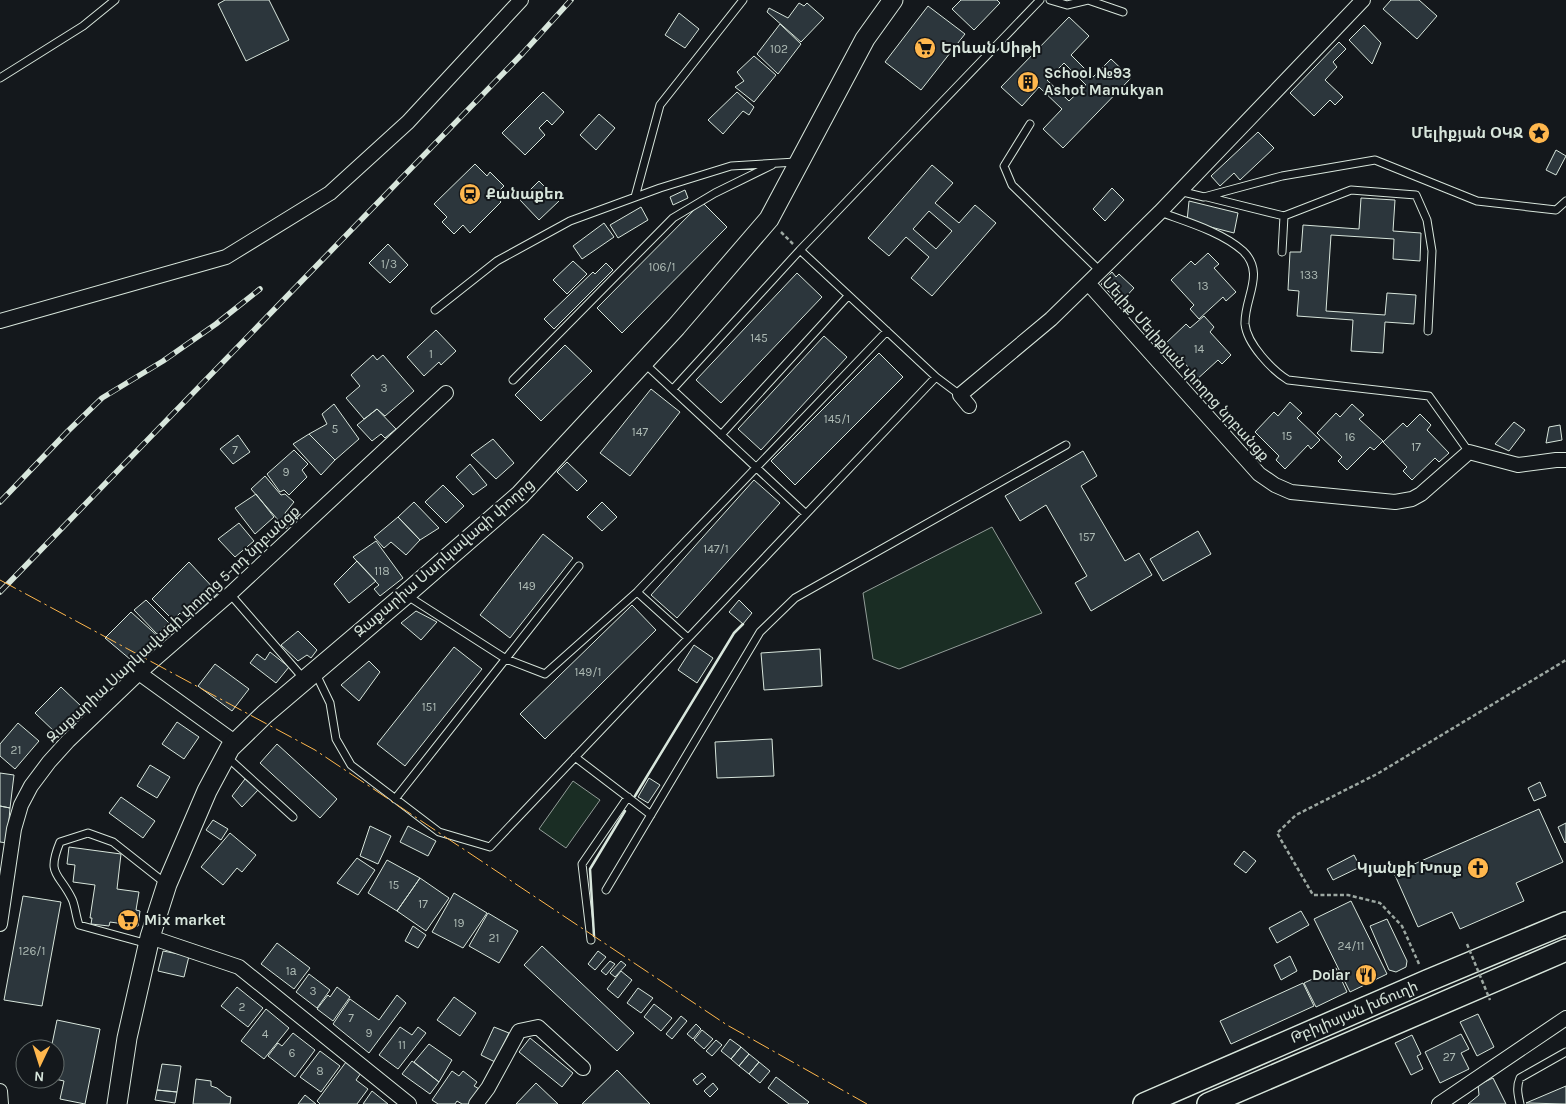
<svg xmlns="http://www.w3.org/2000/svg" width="1566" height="1104" font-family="Karla,'Noto Sans Armenian',sans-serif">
  <rect width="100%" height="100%" fill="#14181c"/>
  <path fill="#1a2d24" stroke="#939e99" d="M992 527 1042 613 899 669 873 659 863 593Z
    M573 781 600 800 566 848 539 829Z"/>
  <path fill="#2c363c" stroke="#d8e6dc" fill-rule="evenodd" d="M225 0H269L289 40 246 61 218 4Z
    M961 0H997L1000 3 974 30 952 9Z
    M1391 0H1419L1437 16 1417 39 1383 9Z
    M799 3 804 6 807 3 824 18 801 42 767 12 769 8 788 18Z
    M928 6 965 34 921 90 885 62Z
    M679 13 699 29 685 48 665 35Z
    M1069 17 1089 36 1071 55 1093 77 1111 59 1131 78 1063 148 1043 129 1062 109 1039 87 1022 106 1001 87ZM1064 63 1086 85 1069 101 1047 80Z
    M780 24 801 44 778 74 757 54Z
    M1364 25 1381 43 1372 64 1349 40Z
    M1339 42 1346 49 1333 62 1337 67 1325 80 1343 97 1335 105 1330 100 1314 116 1290 93Z
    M754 56 776 75 754 102 735 87 744 81 737 72Z
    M543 92 564 112 552 125 547 120 539 128 545 135 525 155 502 133Z
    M737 92 754 107 749 115 743 111 723 134 708 120Z
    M599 114 615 128 596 150 580 135Z
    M1258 132 1274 148 1240 180 1234 173 1220 186 1211 176Z
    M1556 150 1566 156 1556 175 1546 170Z
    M475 164 487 176 490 172 504 186 495 195 501 202 470 233 463 225 454 234 442 222 447 217 434 204Z
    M932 165 953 183 935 203 959 223 975 205 996 223 932 296 911 278 929 257 906 237 889 256 868 238ZM929 211 952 231 936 249 913 229Z
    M539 181 559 201 539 220 520 200Z
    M1112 188 1124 200 1105 221 1093 209Z
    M685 190 688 198 673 205 670 197Z
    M1361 198 1395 200 1393 231 1421 233 1420 261 1393 259 1394 239 1331 235 1326 311 1385 315 1387 293 1416 295 1414 324 1385 322 1383 353 1351 351 1353 320 1297 316 1299 291 1288 290 1290 252H1301L1303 225 1359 229Z
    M1189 201 1238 213 1234 233 1187 221Z
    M702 202 727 227 622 333 597 308Z
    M641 207 648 220 618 238 610 225Z
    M604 223 614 237 582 259 573 246Z
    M388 244 408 265 390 283 369 263Z
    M1208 253 1219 264 1214 268 1236 292 1226 301 1223 297 1199 319 1190 309 1194 305 1171 280 1191 261 1195 265Z
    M573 261 587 274 567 294 553 280Z
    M606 263 613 270 554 329 544 319 593 272 595 274Z
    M1112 272 1116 277 1119 274 1134 288 1120 303 1101 284Z
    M797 273 822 297 721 403 696 380Z
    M1204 316 1214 327 1210 332 1231 355 1222 364 1218 360 1194 382 1185 372 1189 368 1166 343 1186 324 1190 328Z
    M436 330 456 351 441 365 439 362 424 376 407 357Z
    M824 336 847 357 761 450 738 429Z
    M565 345 592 371 541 421 515 395Z
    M879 353 903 377 795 485 771 461Z
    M373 355 377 360 383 355 414 391 385 416 377 409 364 419 346 398 360 386 351 375Z
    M651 389 680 412 630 476 600 453Z
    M1290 402 1302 413 1297 418 1320 440 1311 449 1308 445 1285 469 1276 460 1279 456 1255 432 1274 412 1278 416Z
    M334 404 359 439 335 460 309 434 327 424 322 414Z
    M1352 404 1364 415 1359 419 1383 441 1374 450 1370 447 1347 470 1338 461 1342 457 1317 433 1336 413 1340 417Z
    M377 409 396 429 385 438 381 434 372 441 357 425Z
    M1420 414 1431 425 1427 430 1449 453 1439 462 1435 458 1412 480 1403 471 1407 467 1383 442 1403 423 1407 427Z
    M1514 422 1525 430 1509 451 1495 444Z
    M1560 425 1562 440 1546 443 1549 427Z
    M309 434 335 460 321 475 293 444Z
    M238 435 250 452 233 464 220 449Z
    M493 439 514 463 496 479 471 455Z
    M294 450 308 464 302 470 307 477 289 495 284 490 280 492 267 474Z
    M1083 451 1097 476 1081 486 1125 561 1139 553 1152 575 1091 611 1075 583 1087 576 1046 505 1020 521 1005 496Z
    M567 462 587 481 577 491 557 472Z
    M470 464 487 485 473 495 456 477Z
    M265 476 281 495 285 494 294 502 285 513 290 523 286 529 251 489Z
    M754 480 780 503 677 618 651 595Z
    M443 485 464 506 446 523 425 502Z
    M256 494 274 517 255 534 235 508Z
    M414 502 439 528 420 540 398 517Z
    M602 502 617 517 602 531 587 517Z
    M398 517 420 540 406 555 391 542 384 548 374 537Z
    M239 523 254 541 235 557 218 539Z
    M1198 531 1211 554 1163 581 1150 559Z
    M543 534 573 558 510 638 480 615Z
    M376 541 403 578 380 596 374 589 379 585 353 557Z
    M357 561 376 581 349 603 334 584Z
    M189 562 218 593 190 620 180 613 173 620 152 599Z
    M146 600 169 623 157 634 134 610Z
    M739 600 752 613 743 624 729 612Z
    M632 605 656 630 545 739 520 714Z
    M416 611 437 622 421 640 401 623Z
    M131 612 161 639 151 650 146 645 131 660 105 638Z
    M298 631 317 650 311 658 307 655 298 661 281 645Z
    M694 645 713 658 697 683 678 670Z
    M454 647 482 669 405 766 377 744Z
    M820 649 822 686 764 690 761 653Z
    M270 652 289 667 276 683 250 663 257 654 265 660Z
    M369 661 380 672 359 701 341 685Z
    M215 664 249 689 232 711 198 686Z
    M61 687 82 707 57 734 35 713Z
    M177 722 199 737 184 759 162 744Z
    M18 723 39 741 15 769 0 756V744Z
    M772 739 774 776 717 778 715 742Z
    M277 744 337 799 320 818 260 763Z
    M150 765 170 777 157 798 137 786Z
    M0 773 14 775 10 808 0 806Z
    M649 778 660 785 648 803 638 797Z
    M245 779 259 789 242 807 232 796Z
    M1540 782 1546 796 1534 801 1528 788Z
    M121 797 155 821 143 838 109 813Z
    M0 806 10 808 7 843 0 842Z
    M1539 809 1563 862 1516 883 1524 901 1460 929 1452 912 1418 927 1394 873Z
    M213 820 228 829 221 840 206 830Z
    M1566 823V842L1565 843 1558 827Z
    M370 826 391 836 378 864 360 856Z
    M408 826 436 841 428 856 400 842Z
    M230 833 256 855 242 872 237 868 223 885 201 867Z
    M69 847 121 854 117 889 139 892 136 910 140 911 138 926 110 922 109 926 91 924 92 918H90L95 885 73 882 75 865 67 864Z
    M1244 851 1256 861 1246 873 1234 864Z
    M1354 855 1360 867 1333 880 1327 869Z
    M357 858 375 870 358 895 337 883Z
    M387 860 420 878 397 911 368 893Z
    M420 878 449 898 426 931 397 911Z
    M454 893 487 913 463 948 432 932Z
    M23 896 61 902 42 1006 4 1000Z
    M1351 901 1387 974 1350 992 1314 919Z
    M1301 911 1309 925 1277 943 1269 928Z
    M488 913 518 931 499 963 469 946Z
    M1387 919 1407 961 1406 967 1396 972 1389 970 1370 926Z
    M413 926 426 935 418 948 405 941Z
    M277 943 310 968 294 989 261 964Z
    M542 946 634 1033 617 1051 524 965Z
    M163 951 189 956 184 977 158 971Z
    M598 951 606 957 595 970 588 964Z
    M1290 956 1297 971 1281 980 1274 965Z
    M610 961 615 964 606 975 601 971Z
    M621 961 626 965 615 977 610 973Z
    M1336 968 1347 992 1316 1007 1304 983Z
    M621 971 632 980 618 998 607 989Z
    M309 974 330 990 317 1008 296 992Z
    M1303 983 1314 1006 1231 1044 1220 1021Z
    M237 987 263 1008 248 1027 221 1006Z
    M337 987 350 997 333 1021 317 1009 328 995 330 997Z
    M638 988 653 998 641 1013 627 1003Z
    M397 995 406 1003 369 1053 333 1024 350 999 379 1020Z
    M454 997 476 1013 460 1036 437 1020Z
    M654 1004 672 1018 661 1031 644 1017Z
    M266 1009 289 1028 264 1059 241 1041Z
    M1478 1014 1494 1047 1477 1056 1460 1022Z
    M681 1016 687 1021 672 1039 666 1034Z
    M57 1020 100 1029 85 1104 60 1099 64 1081 55 1079V1049H51Z
    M696 1024 701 1029 693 1039 687 1034Z
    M400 1027 412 1035 418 1027 426 1033 398 1069 379 1055Z
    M494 1027 509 1033 495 1062 481 1055Z
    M702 1030 713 1039 704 1049 694 1040Z
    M293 1033 315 1050 295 1077 268 1056 278 1043 282 1046Z
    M1461 1034 1469 1049 1461 1053 1469 1069 1440 1083 1425 1052Z
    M1412 1035 1421 1054 1417 1056 1423 1069 1411 1075 1395 1043Z
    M530 1038 573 1073 562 1087 519 1052Z
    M730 1039 741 1047 731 1059 721 1051Z
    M716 1040 722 1045 712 1056 706 1051Z
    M429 1044 452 1060 439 1082 414 1062Z
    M741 1047 749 1054 739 1066 731 1059Z
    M320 1051 340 1066 321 1092 300 1077Z
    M749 1054 759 1062 749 1074 739 1066Z
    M412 1061 439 1082 430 1094 402 1074Z
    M346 1062 361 1073 356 1080 368 1089 357 1104H320L317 1101Z
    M759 1062 770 1071 760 1083 749 1074Z
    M162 1064 181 1066 177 1092 157 1090Z
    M617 1070 650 1104H582Z
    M452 1071 459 1076 463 1071 477 1082 474 1086 481 1090 471 1104H462L457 1101 455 1104H438L432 1100Z
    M702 1073 706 1077 697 1085 693 1080Z
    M776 1077 809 1102 807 1104H789L768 1088Z
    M1493 1078 1506 1104H1468L1479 1095 1478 1085Z
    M196 1079 211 1081V1086L217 1088 227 1096 231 1097 230 1104H193Z
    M536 1083 558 1104H516Z
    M713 1083 718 1089 710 1097 704 1091Z
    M1566 1086V1104L1526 1103Z
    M157 1090 177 1092 175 1103 155 1100Z
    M372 1091 388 1104H363Z
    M305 1095 316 1104H298Z"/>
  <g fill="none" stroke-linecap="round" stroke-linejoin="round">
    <g stroke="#d8e6dc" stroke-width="9">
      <path id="service" d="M1050 0 1067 5 1088 0 1123 12
        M0 78 83 26 115 0
        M1030 124 1004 166 1012 185 1100 271
        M1179 191 1204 197 1282 176 1375 160 1477 201 1556 210 1566 201
        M635 197 660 105 743 0
        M1207 197 1284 216 1282 252
        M1160 212C1187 222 1222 232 1243 251 1266 273 1244 298 1245 324 1247 344 1272 370 1288 380L1429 396 1469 452
        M1284 216 1351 190 1416 195 1427 220 1432 251 1428 331
        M800 250 936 377 960 395
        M435 310 497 261 570 221 660 188 731 166 796 162
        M643 362 806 514
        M513 380 673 218 715 193 772 165
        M673 389 800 250 1040 0
        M721 435 848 296
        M637 592 688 638
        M230 594 304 679
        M406 595 506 659 545 674 637 592 887 331
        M316 674 330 703 336 739 351 765 439 832 490 847 936 377
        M226 756 293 817
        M575 757 651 815
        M395 799 579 566
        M606 890 760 632 795 598 1066 445
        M591 940 582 864 628 797
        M148 944 79 925C76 917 75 905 72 899 59 872 46 876 60 842L88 833 113 842 165 883
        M1520 1104C1518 1095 1516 1087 1520 1078L1566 1052"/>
    </g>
    <g stroke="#d8e6dc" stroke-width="16">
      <path id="minor" d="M1088 283 1259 474 1275 485 1291 492 1395 502 1412 499 1421 494 1469 452 1518 465 1556 460H1566
        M0 321 226 257 330 193 408 122 521 0
        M969 406 960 395 1051 319 1088 283 1160 212 1363 0
        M139 673 236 743
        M0 924 14 829 21 805 31 786 49 762 68 741 139 673 230 594 446 393
        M150 937 239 967 409 1104
        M0 1091 1 1104
        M476 1104 488 1088 519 1031 538 1027 583 1068
        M1439 1104 1566 1018"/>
    </g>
    <g stroke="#d8e6dc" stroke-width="21">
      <path id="secondary" d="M117 1104 127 1038 150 937 167 884 207 791 230 748 265 714 405 595 520 495 676 327 769 219 865 39 893 0"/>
    </g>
    <g stroke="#d8e6dc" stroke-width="24">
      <path id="primary" d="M1144 1104 1427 981 1566 923
        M1208 1104 1566 950"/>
    </g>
    <path stroke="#9da8a2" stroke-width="2.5" stroke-dasharray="4 2.5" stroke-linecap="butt" d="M781 232 793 244
      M1419 964 1402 926 1380 903 1348 895H1313L1277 833 1296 815 1377 774 1566 660"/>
    <use href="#service" stroke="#14181c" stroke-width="7"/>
    <use href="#minor" stroke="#14181c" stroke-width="14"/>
    <use href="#secondary" stroke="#14181c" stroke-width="19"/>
    <use href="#primary" stroke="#14181c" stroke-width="21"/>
    <g stroke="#d8e6dc" stroke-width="5.5">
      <path id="rail" d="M0 502 68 431 102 398 163 361 216 324 260 289
        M0 592 523 53 571 0"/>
    </g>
    <use href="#rail" stroke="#14181c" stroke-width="4" stroke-dasharray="11" stroke-linecap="butt"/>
    <path stroke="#9da8a2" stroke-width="2.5" stroke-dasharray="4 2.5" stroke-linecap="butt" d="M1467 944 1490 1000"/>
    <path stroke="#d8e6dc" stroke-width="2.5" d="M635 796 734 633 743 624
      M594 936 590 869 625 811"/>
    <path stroke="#ffb74d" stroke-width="1" stroke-dasharray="18 4 2.5 4" stroke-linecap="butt" d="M0 580 315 750 727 1025 867 1104"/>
  </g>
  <defs>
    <g id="supermarket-disc" transform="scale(1.125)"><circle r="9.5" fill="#ffb74d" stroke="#14181c"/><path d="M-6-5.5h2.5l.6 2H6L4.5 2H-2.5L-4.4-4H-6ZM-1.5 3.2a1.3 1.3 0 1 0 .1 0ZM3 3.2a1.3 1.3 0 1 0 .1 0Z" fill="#111"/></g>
    <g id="building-disc" transform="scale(1.125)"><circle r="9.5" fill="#ffb74d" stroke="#14181c"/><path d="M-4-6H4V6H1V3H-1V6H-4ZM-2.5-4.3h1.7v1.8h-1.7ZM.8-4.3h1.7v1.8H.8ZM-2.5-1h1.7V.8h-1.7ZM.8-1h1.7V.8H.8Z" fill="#111"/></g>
    <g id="sight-disc" transform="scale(1.125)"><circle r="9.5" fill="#ffb74d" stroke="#14181c"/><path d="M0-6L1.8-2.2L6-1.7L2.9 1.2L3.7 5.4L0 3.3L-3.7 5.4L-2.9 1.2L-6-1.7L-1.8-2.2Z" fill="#111"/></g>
    <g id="station-disc" transform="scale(1.125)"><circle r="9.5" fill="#ffb74d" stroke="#14181c"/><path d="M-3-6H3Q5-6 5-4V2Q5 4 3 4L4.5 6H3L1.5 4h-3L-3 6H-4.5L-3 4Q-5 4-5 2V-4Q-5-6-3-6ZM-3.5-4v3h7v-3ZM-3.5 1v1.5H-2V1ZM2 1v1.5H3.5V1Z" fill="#111"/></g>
    <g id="church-disc" transform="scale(1.125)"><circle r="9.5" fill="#ffb74d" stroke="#14181c"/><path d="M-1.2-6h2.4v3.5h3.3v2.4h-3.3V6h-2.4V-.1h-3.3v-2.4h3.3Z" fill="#111"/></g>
    <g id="restaurant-disc" transform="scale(1.125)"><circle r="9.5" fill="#ffb74d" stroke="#14181c"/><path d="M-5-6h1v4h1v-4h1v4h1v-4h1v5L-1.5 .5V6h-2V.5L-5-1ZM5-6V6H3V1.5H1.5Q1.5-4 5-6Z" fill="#111"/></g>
  </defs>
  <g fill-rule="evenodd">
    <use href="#supermarket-disc" x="925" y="48"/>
    <use href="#building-disc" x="1028" y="82"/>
    <use href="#sight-disc" x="1539" y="133"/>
    <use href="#station-disc" x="470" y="194"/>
    <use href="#church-disc" x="1478" y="868"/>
    <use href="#supermarket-disc" x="128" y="920"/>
    <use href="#restaurant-disc" x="1366" y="975"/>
  </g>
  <g text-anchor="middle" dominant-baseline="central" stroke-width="4" stroke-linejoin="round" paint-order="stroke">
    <g font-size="12" fill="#adbab4">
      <text x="779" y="49">102</text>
      <text x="389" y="264">1/3</text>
      <text x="662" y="267">106/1</text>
      <text x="1309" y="275">133</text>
      <text x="1203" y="286">13</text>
      <text x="759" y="338">145</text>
      <text x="1199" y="349">14</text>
      <text x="431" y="354">1</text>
      <text x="384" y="388">3</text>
      <text x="837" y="419">145/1</text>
      <text x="335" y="429">5</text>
      <text x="640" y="432">147</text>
      <text x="1287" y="436">15</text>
      <text x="1350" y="437">16</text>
      <text x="1416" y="447">17</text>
      <text x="235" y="450">7</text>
      <text x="286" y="472">9</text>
      <text x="1087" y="537">157</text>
      <text x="716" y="549">147/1</text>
      <text x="382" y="571">118</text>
      <text x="527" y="586">149</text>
      <text x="588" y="672">149/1</text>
      <text x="429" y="707">151</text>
      <text x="16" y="750">21</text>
      <text x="394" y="885">15</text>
      <text x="423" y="904">17</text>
      <text x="459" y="923">19</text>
      <text x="494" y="938">21</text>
      <text x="1351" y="946">24/11</text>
      <text x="32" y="951">126/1</text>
      <text x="291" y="971">1а</text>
      <text x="313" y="991">3</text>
      <text x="242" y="1007">2</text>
      <text x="351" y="1018">7</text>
      <text x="369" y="1033">9</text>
      <text x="265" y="1034">4</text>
      <text x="402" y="1045">11</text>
      <text x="292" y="1053">6</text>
      <text x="1449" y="1057">27</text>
      <text x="320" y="1071">8</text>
    </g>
    <g font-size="15" font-weight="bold" fill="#d8e6dc" stroke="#14181c" text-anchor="start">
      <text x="941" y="48">Երևան Սիթի</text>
      <text x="1044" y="73">School №93<tspan x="1044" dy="17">Ashot Manukyan</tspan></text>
      <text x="1523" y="133" text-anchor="end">Մելիքյան ՕԿՋ</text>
      <text x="486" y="194">Քանաքեռ</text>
      <text x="1462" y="868" text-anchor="end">Կյանքի Խոսք</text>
      <text x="144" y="920">Mix market</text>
      <text x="1350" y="975" text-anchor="end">Dolar</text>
    </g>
    <g font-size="15" fill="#d8e6dc" stroke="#14181c">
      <text transform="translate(1186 369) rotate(48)">Մելիք Մելիքյան փողոց նրբանցք</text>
      <text transform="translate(444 558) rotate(-41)">Զաքարիա Սարկավագի փողոց</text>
      <text transform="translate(173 624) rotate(-43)">Զաքարիա Սարկավագի փողոց 5-րդ նրբանցք</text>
      <text transform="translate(1354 1012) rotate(-23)">Թբիլիսյան խճուղի</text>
    </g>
  </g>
  <g transform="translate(40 1064) rotate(184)"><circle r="24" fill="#14181c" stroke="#626a69"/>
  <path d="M0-4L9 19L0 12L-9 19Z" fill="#ffb74d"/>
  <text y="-8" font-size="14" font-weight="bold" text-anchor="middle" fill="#d8e6dc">N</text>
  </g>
</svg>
